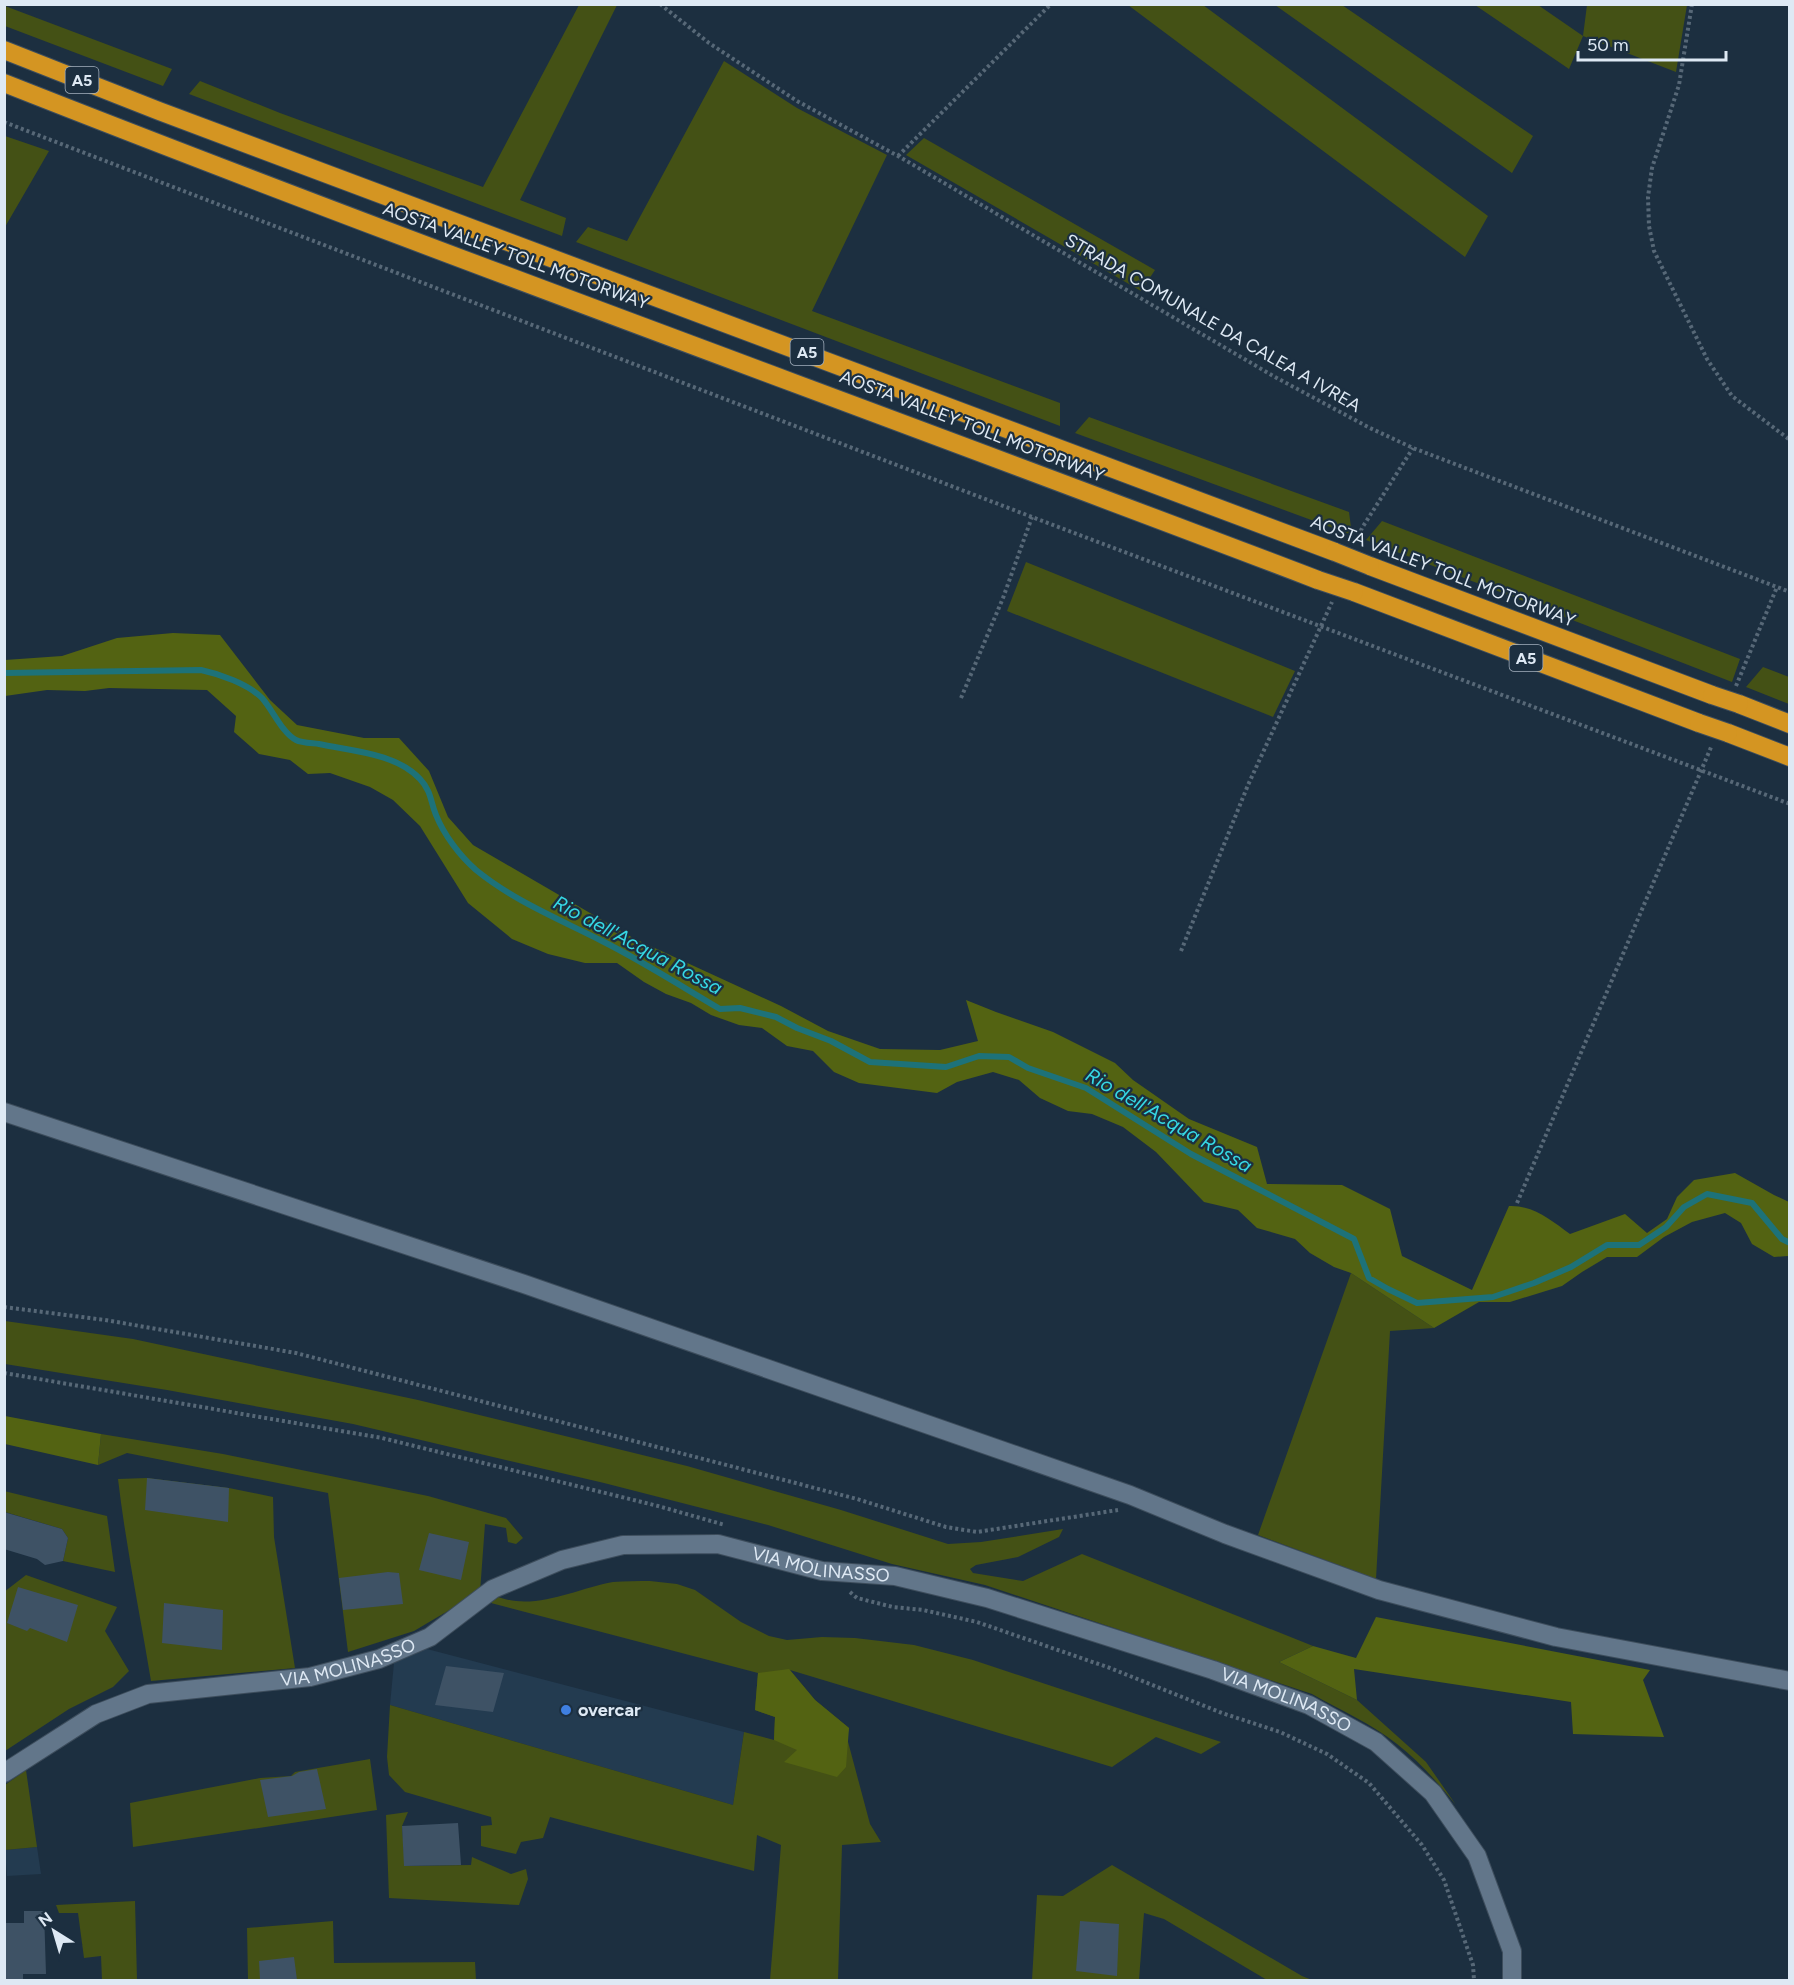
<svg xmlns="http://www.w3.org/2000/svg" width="1794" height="1985" font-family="Figtree,sans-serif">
  <rect width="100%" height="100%" fill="#1c2f40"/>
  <path fill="#233b50" d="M427 1649 744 1732 733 1805 390 1705 394 1663Z
    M37 1847 41 1874 7 1876 5 1850Z"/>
  <path fill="#445115" d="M579 5H617L520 200 566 218 562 236 189 94 200 81 280 113 483 187Z
    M1128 5H1203L1488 216 1465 257Z
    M1275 5H1342L1533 136 1512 173Z
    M1475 5H1538L1583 36 1587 5H1687L1676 72 1583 36 1569 69Z
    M5 6 172 69 163 86 5 26Z
    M724 61 797 108 887 155 812 311 1060 403V426L576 242 588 227 627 241Z
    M5 136 49 151 5 227 4 136Z
    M924 138 1155 270 1141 291 906 155Z
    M1089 417 1349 512 1352 535 1075 433Z
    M1382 521 1740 659 1732 682 1366 540Z
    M1026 562 1295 671 1273 717 1007 611Z
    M1763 667 1789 677V704L1746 687Z
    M1351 1273 1434 1328 1390 1331 1376 1579 1258 1535Z
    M5 1321 133 1339 418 1400 687 1466 841 1510 948 1544 981 1542 1063 1529 1059 1537 1018 1557 976 1565 970 1569 973 1573 1023 1581 1082 1554 1313 1646 1279 1662 1357 1700 1426 1762 1456 1805C1438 1783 1420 1762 1397 1744 1372 1724 1340 1710 1312 1694L985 1585 892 1564 768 1525 604 1483 353 1424 167 1390 5 1364Z
    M101 1434 223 1454 428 1496 506 1518 523 1538 516 1544 508 1542 506 1528 485 1524 480 1592 414 1631 348 1652 328 1493 127 1453 98 1465Z
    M147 1478 229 1488 273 1497 274 1537 295 1668 151 1681C140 1614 126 1547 118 1479Z
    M4 1491 107 1516 115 1572 63 1561 68 1538 62 1529 5 1512Z
    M26 1575 117 1607 105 1631 129 1671 113 1687 69 1709 5 1751 4 1592Z
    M650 1581 677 1584 695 1590 741 1622 769 1636 787 1640 822 1637 855 1638 914 1645 973 1660 1221 1742 1201 1754 1156 1737 1112 1767 790 1670 815 1700 849 1728 847 1738 870 1824 881 1842 842 1845 838 1980H770L781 1845 757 1835 754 1871 550 1817 543 1838 521 1842 516 1854 481 1846V1826L492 1825 491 1817 405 1792 389 1775 387 1757 390 1705 733 1805 744 1732 774 1740 775 1717 755 1710 758 1673 491 1603 496 1596C533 1612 575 1589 613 1582 625 1581 638 1581 650 1581Z
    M370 1759 377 1810 133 1847 130 1803 260 1778 291 1776 295 1772Z
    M26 1770 37 1847 5 1850V1785Z
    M408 1812 402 1826 405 1866 471 1865 472 1857 511 1874 526 1869 528 1879 519 1905 389 1898 386 1815Z
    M1112 1865 1302 1976 1312 1980H1267L1164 1919 1144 1913 1139 1980H1032L1037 1895 1063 1896Z
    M135 1901 137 1980H102L101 1956 84 1958 78 1913H59L56 1905Z
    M333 1921 334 1963 475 1962 476 1980H248L247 1928Z"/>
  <path fill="#536312" d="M173 633 220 635 270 700 297 725 364 738H399L429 771 448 817 473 845 633 938 781 1006 828 1031 880 1049 940 1050 978 1041 966 1000 996 1012 1053 1032 1115 1063 1133 1080 1189 1119 1257 1147 1267 1184 1342 1185 1390 1209 1402 1256 1472 1290 1509 1206C1533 1205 1551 1220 1570 1234L1625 1214 1647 1233 1667 1219 1677 1197 1694 1180 1735 1173 1774 1195 1789 1202V1257L1788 1256 1774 1257 1752 1244 1741 1223 1725 1213 1692 1222 1664 1237 1637 1257H1607L1582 1272 1562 1286 1510 1302H1479L1434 1328 1351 1273 1334 1267 1310 1253 1295 1239 1257 1228 1238 1210 1204 1202 1156 1152 1123 1127 1092 1114 1068 1111 1040 1098 1019 1080 993 1072 957 1082 937 1093 859 1083 834 1072 813 1051 787 1046 762 1028 739 1025 711 1015 691 1003 666 994 644 982 617 963H585L548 954 512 939 468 903 420 826 393 800 370 787 330 773 308 774 290 760 259 754 234 732 236 716 207 690 109 688 85 691 47 690 5 696V660L62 656 117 638Z
    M5 1416 101 1434 98 1465 5 1444Z
    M1376 1617 1650 1670 1643 1680 1664 1737 1573 1734 1571 1702 1354 1669 1357 1700 1279 1662 1313 1646 1356 1658Z
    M789 1669 815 1700 849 1728 846 1767 837 1777 784 1762 797 1750 774 1740 775 1717 755 1710 758 1673Z"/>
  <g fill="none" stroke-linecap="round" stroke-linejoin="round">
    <path stroke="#1d7279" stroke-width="6" d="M4 673 201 670C220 674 248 684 262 698 272 709 283 734 296 740 302 743 312 743 319 744 351 751 396 753 420 779 432 792 430 801 436 815 444 835 460 856 476 870 514 901 559 919 602 941 642 961 681 986 720 1009L740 1008 776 1017 797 1028 831 1041 870 1062 946 1067 979 1056 1009 1057 1028 1068 1086 1088 1191 1154 1354 1239 1369 1278 1388 1289 1417 1303 1493 1297 1534 1283 1571 1267 1607 1245H1639L1666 1227 1684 1207 1707 1194 1752 1203 1782 1239 1790 1243"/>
  </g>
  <path fill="#3e5265" d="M147 1478 229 1488 228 1522 145 1510Z
    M4 1512 62 1529 68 1538 63 1561 45 1565 37 1559 4 1549Z
    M429 1533 469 1542 461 1580 419 1570Z
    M388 1572 399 1573 403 1604 343 1610 339 1578Z
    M18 1587 78 1605 67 1642 30 1628 27 1631 7 1623Z
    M164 1603 223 1610 222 1650 162 1643Z
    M446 1666 504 1673 493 1712 435 1705Z
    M317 1769 326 1809 268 1817 260 1780 292 1776 299 1772Z
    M458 1823 461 1865 404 1866 402 1826Z
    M24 1911H44L46 1974H23V1980H4V1923H24Z
    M1080 1921 1119 1924 1117 1976 1076 1971Z
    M294 1957 297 1980H260L259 1961Z"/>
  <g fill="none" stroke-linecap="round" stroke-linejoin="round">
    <g stroke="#3d4d5c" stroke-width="20">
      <g id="street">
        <path id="s1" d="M4 1773 96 1714 148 1694 310 1677 379 1659 430 1637 493 1589 562 1560 623 1545 718 1544 822 1571 895 1576 987 1598 1213 1670 1309 1705 1376 1742 1433 1793 1477 1856 1512 1951V1980"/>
      </g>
    </g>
    <g stroke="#3d4d5c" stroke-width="20">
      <path id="secondary" d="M4 1112 524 1284 1130 1495 1225 1534 1379 1590 1556 1637 1790 1681"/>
    </g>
    <g stroke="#3d4d5c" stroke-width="20">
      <path id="highway" d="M4 50 159 111 1335 552
        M4 83C440 255 881 413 1318 580
        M1370 566 1712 695
        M1354 592 1699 723
        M1739 704 1790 724
        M1728 733 1790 757"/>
    </g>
    <path stroke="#576877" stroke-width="4" stroke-dasharray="3 3" stroke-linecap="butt" d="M660 4 709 43 797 101 898 156 1275 377 1370 428 1413 448 1790 592
      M1692 4 1679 85 1652 168 1648 197 1649 226 1654 251 1707 359 1732 396 1790 440
      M4 122 1032 517 1790 804
      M898 156 1051 4
      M1356 542 1362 528 1413 448
      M1736 686 1777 587
      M961 698 1003 598 1032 517
      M1181 951 1248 785 1332 602
      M1517 1203 1712 745
      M4 1307 105 1320 296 1353 857 1499 946 1527 977 1532 1118 1510
      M4 1373 382 1438 658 1506 725 1525
      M850 1592 857 1598 893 1607 923 1610 977 1622 1110 1668 1222 1713 1280 1732 1327 1754 1369 1783 1422 1845 1444 1880 1473 1965 1474 1980"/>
    <use href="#street" stroke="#62768a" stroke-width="18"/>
    <use href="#secondary" stroke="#62768a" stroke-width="18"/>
    <use href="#highway" stroke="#d49522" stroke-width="18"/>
    <g stroke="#3d4d5c" stroke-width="20" stroke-linecap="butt">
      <path id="highway-bridge" d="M1335 552 1370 566
        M1318 580 1354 592
        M1712 695 1739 704
        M1699 723 1728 733"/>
    </g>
    <use href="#highway-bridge" stroke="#d49522" stroke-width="18"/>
  </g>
  <circle fill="#3f7fe0" stroke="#1c2f40" stroke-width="2" cx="566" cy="1710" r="6"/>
  <g text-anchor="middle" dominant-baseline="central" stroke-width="4.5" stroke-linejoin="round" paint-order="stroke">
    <g fill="#1c2f40" stroke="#a4b1be" stroke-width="1.5">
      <rect x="65.5" y="67" width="33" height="26" rx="4.5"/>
      <rect x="790.5" y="339" width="33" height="26" rx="4.5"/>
      <rect x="1509.5" y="645" width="33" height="26" rx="4.5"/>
    </g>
    <g font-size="16" font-weight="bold" fill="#dee9f4">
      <text x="82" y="80">A5</text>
      <text x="807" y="352">A5</text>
      <text x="1526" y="658">A5</text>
    </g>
    <g font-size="18" fill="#dee9f4" stroke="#1c2f40">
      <text transform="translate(516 256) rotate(20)">AOSTA VALLEY TOLL MOTORWAY</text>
      <text transform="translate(1213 323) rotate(30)">STRADA COMUNALE DA CALEA A IVREA</text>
      <text transform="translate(972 426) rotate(21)">AOSTA VALLEY TOLL MOTORWAY</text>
      <text transform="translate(1443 571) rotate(21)">AOSTA VALLEY TOLL MOTORWAY</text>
      <text stroke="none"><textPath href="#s1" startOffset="872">VIA MOLINASSO</textPath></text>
      <text stroke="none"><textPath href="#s1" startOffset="368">VIA MOLINASSO</textPath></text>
      <text stroke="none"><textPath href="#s1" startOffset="1358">VIA MOLINASSO</textPath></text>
    </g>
    <g font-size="18" font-weight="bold" fill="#dee9f4" stroke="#1c2f40" text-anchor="start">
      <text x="578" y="1710">overcar</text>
    </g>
    <g font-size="20" font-style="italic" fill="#36d8e4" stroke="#1c2f40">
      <text transform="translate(638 945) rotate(28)">Rio dell'Acqua Rossa</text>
      <text transform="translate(1169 1120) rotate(30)">Rio dell'Acqua Rossa</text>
    </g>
  </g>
  <rect width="1794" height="1985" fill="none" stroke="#dee9f4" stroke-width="12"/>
  <g transform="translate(54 1931) rotate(323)" stroke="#1c2f40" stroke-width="4.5" paint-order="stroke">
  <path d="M0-4.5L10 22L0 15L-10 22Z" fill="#dee9f4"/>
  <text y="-9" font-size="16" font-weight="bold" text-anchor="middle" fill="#dee9f4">N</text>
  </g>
  <path d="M1578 51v9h148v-9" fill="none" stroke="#dee9f4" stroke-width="3"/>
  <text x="1587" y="51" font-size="18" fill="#dee9f4" stroke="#1c2f40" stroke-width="4.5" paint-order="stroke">50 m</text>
</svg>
